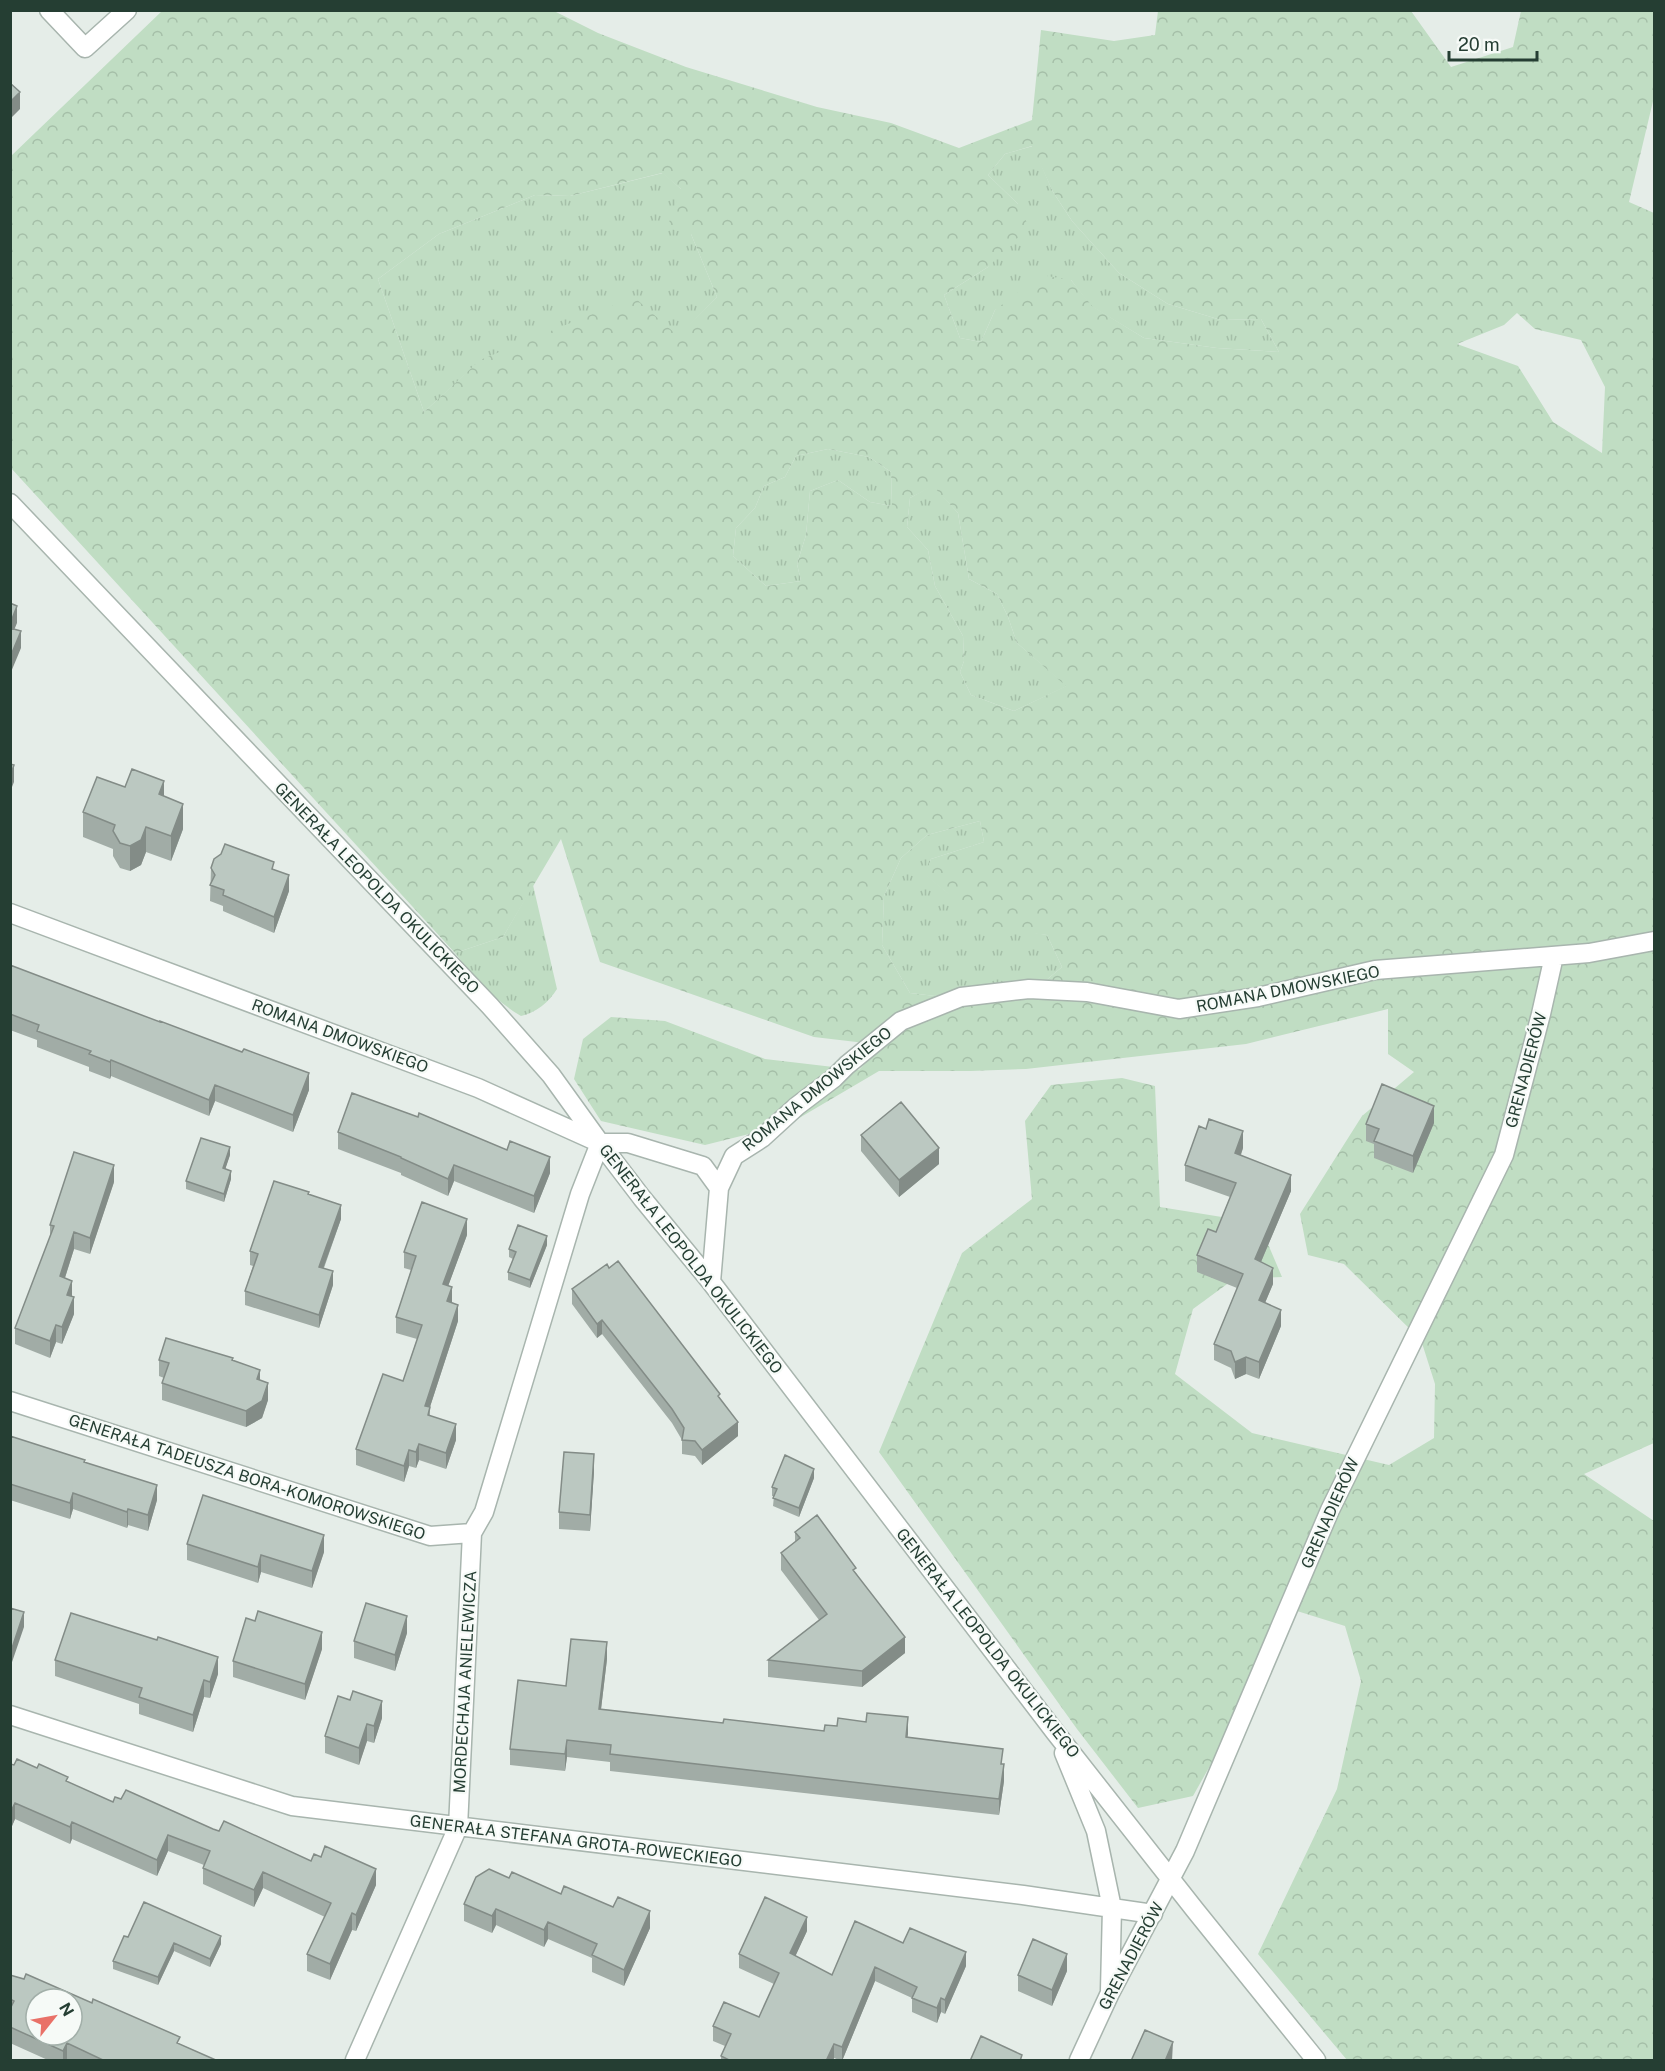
<svg xmlns="http://www.w3.org/2000/svg" width="1665" height="2071" font-family="'Public Sans',sans-serif">
  <defs>
    <pattern id="grass-tufts" width="24" height="20" patternUnits="userSpaceOnUse" patternTransform="scale(1.5)"><rect width="24" height="20" fill="#c0ddc3"/><path d="M3 7l-1-3M5 7V3M7 7l1-3M15 17l-1-3M17 17v-4M19 17l1-3" fill="none" stroke="#a5bfa8"/></pattern>
    <pattern id="forest-crowns" width="20" height="18" patternUnits="userSpaceOnUse" patternTransform="scale(1.5)"><rect width="20" height="18" fill="#c0ddc3"/><path d="M2 6a3 3 0 1 1 6 0M12 15a3 3 0 1 1 6 0" fill="none" stroke="#a5bfa8"/></pattern>
  </defs>
  <rect width="100%" height="100%" fill="#e5ede8"/>
  <path fill="url(#grass-tufts)" d="M1033 146 1053 192 1072 221 1119 273 1168 304 1221 320 1261 319 1279 352 1217 348 1144 338 1091 306 1071 280 995 310 981 342 960 338 944 295 988 267 1018 204 988 175 1005 154Z
    M663 173 681 189 691 234 717 297 678 337 481 360 424 412 378 279 439 234 535 195 570 196Z
    M828 449 869 457 891 472 892 506 870 502 838 480 810 491 806 535 797 564 801 581 766 586 733 556 736 528 755 508 764 486 785 477 796 456Z
    M933 485 958 513 969 579 997 594 1008 617 1017 643 1067 686 1014 711 971 695 960 672 964 661 963 636 935 586 928 550 907 527 910 498Z
    M980 821 984 842 931 859 926 875 948 893 1023 931 1047 935 1062 967 1044 982 982 985 935 996 910 993 882 945 884 896 901 858 927 835Z
    M533 885 557 989C549 1002 536 1013 521 1016 494 1000 475 978 455 953L503 937Z"/>
  <path fill="url(#forest-crowns)" fill-rule="evenodd" d="M162 11H554L598 33 686 67 817 107 891 123 959 148 1032 120 1041 30 1114 41 1155 35 1158 11H1411L1451 67 1513 47 1521 11H1654V97L1629 202 1654 213V1443L1584 1474 1654 1521V2060H1347L1258 1954 1337 1789 1361 1681 1345 1626 1297 1611 1193 1796 1138 1808 1077 1729 879 1452 962 1253 1032 1199 1025 1121 1051 1085 1122 1078 1155 1086 1160 1207 1259 1223 1282 1277 1234 1279 1193 1309 1175 1374 1252 1433 1389 1465 1434 1438 1435 1384 1421 1340 1344 1264 1308 1255 1300 1214 1362 1116 1414 1072 1388 1054V1009L1246 1044 1026 1069 971 1071H879L789 1124 705 1145 601 1121 574 1079 583 1039 611 1017 665 1021 765 1059 859 1070 882 1045 814 1037 600 962 561 839 503 937 455 953 11 468V156ZM1032 146 1053 192 1072 221 1119 273 1168 304 1221 320 1261 319 1279 352 1217 348 1144 338 1092 306 1071 280 1041 275 995 310 981 342 960 338 944 295 988 267 1029 227 1018 204 988 175 1005 154ZM662 173 681 189 667 228 691 234 717 297 678 336 634 297 480 360 424 412 378 279 439 234 535 195 570 196ZM1517 313 1535 329 1581 340 1605 387 1602 453 1553 422 1518 366 1457 344 1504 325ZM828 449 869 457 891 472 892 506 870 502 838 480 810 491 806 535 797 564 801 581 766 586 733 556 736 528 755 508 764 486 785 477 796 456ZM933 486 958 513 969 579 997 594 1008 617 1017 643 1066 686 1014 711 971 695 960 672 964 661 963 636 935 586 928 550 907 527 910 498ZM980 821 984 842 931 859 925 875 992 929 1047 935 1062 967 1044 982 982 985 935 996 910 993 882 945 884 896 901 858 927 835Z"/>
  <g fill="none" stroke-linecap="round" stroke-linejoin="round">
    <g stroke="#a8b5ae" stroke-width="21">
      <path id="street" d="M49 10 85 48 127 10
        M10 503 490 1006 551 1075 600 1143 642 1198 711 1282 1055 1732 1195 1910 1316 2060
        M10 913 478 1088 600 1143H628L703 1166 719 1188 734 1156 762 1138 797 1106 834 1078 847 1065 901 1021 961 997 1029 989 1087 992 1179 1009 1258 997 1375 970 1589 953 1654 941
        M711 1282 719 1188
        M10 1401 430 1536 472 1533 484 1512 580 1194 600 1143
        M10 1715 292 1806 1023 1895 1153 1914
        M1064 1753 1096 1831 1112 1908 1110 1990
        M355 2060 458 1827 472 1533
        M1079 2060 1110 1993 1185 1851 1330 1510 1504 1155 1541 1014 1554 956"/>
    </g>
    <use href="#street" stroke="#fff" stroke-width="18"/>
  </g>
  <path fill="#a1aca6" d="M125 787 164 796 183 829 171 861 146 852 141 865 130 871 120 868 113 856V849L83 837V812Z
    M211 868 274 869 289 891 274 933 223 911V906L210 901Z
    M10 965 309 1090 293 1132 215 1101 209 1116 111 1076 110 1079 89 1071V1067L37 1047V1040L10 1030Z
    M1434 1123 1413 1173 1374 1158V1144L1366 1141V1124Z
    M338 1132 550 1173 534 1213 454 1181 448 1196 401 1175V1173L338 1149Z
    M861 1135 939 1164 899 1197 861 1151Z
    M1243 1148 1241 1155 1291 1191 1261 1262 1273 1284 1265 1303 1281 1326 1259 1379 1246 1374 1235 1379 1231 1368 1214 1360V1344L1237 1288 1197 1272V1255L1216 1232 1230 1197 1185 1181V1165Z
    M230 1155 225 1169 231 1179 224 1202 186 1189V1181Z
    M114 1182 90 1254 74 1249 65 1278 72 1297 74 1314 62 1344 56 1342 50 1358 15 1344V1328L50 1237V1225Z
    M309 1194 341 1219 324 1268 333 1285 319 1328 245 1305V1291L253 1266 250 1265V1251Z
    M467 1235 448 1286 452 1303 458 1321 430 1407V1416L456 1440 446 1469 419 1460 416 1468 409 1466 404 1482 356 1465V1449L403 1381 417 1339 396 1333V1317L411 1270 404 1268V1252Z
    M547 1245 530 1288 508 1280V1272L513 1259 509 1257V1249Z
    M609 1268 720 1399 738 1436 702 1465 695 1456 682 1454V1440L672 1423 602 1334 597 1338 572 1304V1289Z
    M159 1360H233L260 1380 268 1400 262 1418 246 1427 162 1400V1383L164 1378 159 1376Z
    M10 1436 85 1462 157 1500 148 1531 128 1525 127 1528 73 1509 70 1519 10 1500Z
    M594 1471 590 1531 559 1529V1512Z
    M814 1478 799 1517 773 1506 774 1496H772V1487Z
    M795 1532 856 1573 905 1653 862 1687 768 1677V1660L819 1620 781 1570V1553L795 1542Z
    M187 1544 324 1552 312 1588 261 1572 258 1583 187 1560Z
    M407 1633 395 1671 354 1658V1641Z
    M322 1649 305 1700 233 1677V1661Z
    M607 1659 601 1709 723 1723 908 1737 1003 1764 1004 1781 999 1815 610 1771V1762L567 1757 565 1771 510 1765V1749L566 1686Z
    M55 1660 218 1674 210 1698 204 1697 193 1732 139 1714V1704L55 1676Z
    M350 1700 382 1718 374 1743 367 1741 359 1765 325 1753V1736Z
    M10 1764 68 1782 113 1802 121 1799 311 1861 376 1885 356 1931 352 1930 330 1980 307 1971V1954L325 1917 263 1888 254 1907 203 1884V1868L204 1865 168 1851 157 1876 72 1839 70 1844 15 1819 12 1826 10 1825Z
    M561 1894 650 1928 624 1986 592 1972V1958L548 1939 544 1947 496 1925 492 1933 464 1921V1904Z
    M807 1931 795 1956 832 1975 903 1943 966 1966 945 2014 941 2012 937 2023 912 2012V1998L875 1981 842 2061 834 2058 833 2061H721V2056L725 2046 713 2041V2026L759 2017 774 1984 739 1968V1954Z
    M128 1937 221 1944 210 1967 174 1951 158 1985 113 1969V1961Z
    M1067 1971 1052 2006 1018 1991V1975Z
    M10 1975 180 2044 218 2061H69L67 2059 66 2061H50L10 2043Z"/>
  <path fill="#838c87" d="M20 92V109L10 119V102Z
    M17 606V623L10 640V624Z
    M21 631V648L11 672V655Z
    M14 765V782L10 792V776Z
    M164 781V806L159 794Z
    M183 804V829L171 861V836Z
    M146 827V852L141 865 130 871V846Z
    M289 875V891L274 933V917Z
    M111 1060V1076L110 1079V1062Z
    M309 1073V1090L293 1132V1115Z
    M215 1085V1101L209 1116V1100Z
    M1434 1106V1123L1413 1173V1156Z
    M1243 1131V1148L1235 1170V1153Z
    M230 1147V1155L223 1176V1168Z
    M939 1148V1164L899 1197V1180Z
    M550 1157V1173L534 1213V1196Z
    M114 1165V1182L90 1254V1238Z
    M454 1165V1181L448 1196V1179Z
    M231 1171V1179L224 1202V1194Z
    M1291 1175V1191L1255 1276V1259Z
    M341 1205V1219L319 1280V1267Z
    M467 1219V1235L443 1300V1284Z
    M74 1232V1249L60 1293V1276Z
    M547 1236V1245L530 1288V1280Z
    M1273 1268V1284L1259 1317V1300Z
    M333 1271V1285L319 1328V1315Z
    M72 1281V1298L67 1295Z
    M452 1287V1303L447 1301Z
    M74 1297V1314L62 1344V1327Z
    M458 1305V1321L425 1422V1406Z
    M1281 1310V1326L1259 1379V1362Z
    M602 1320V1334L597 1338V1324Z
    M56 1325V1342L50 1358V1341Z
    M1246 1357V1374L1235 1379V1362Z
    M260 1370V1386L257 1379Z
    M268 1383V1400L262 1418 246 1427V1411Z
    M738 1422V1436L702 1465V1450Z
    M456 1424V1440L446 1469V1453Z
    M419 1444V1460L416 1468V1452Z
    M409 1450V1466L404 1482V1466Z
    M594 1454V1471L590 1531V1515Z
    M814 1469V1478L799 1517V1508Z
    M157 1485V1500L148 1531V1515Z
    M73 1493V1509L70 1519V1503Z
    M128 1509V1525L127 1528V1512Z
    M324 1535V1552L312 1588V1571Z
    M261 1555V1572L258 1583V1567Z
    M24 1612V1627L10 1668V1654Z
    M407 1616V1633L395 1671V1655Z
    M322 1632V1649L305 1700V1684Z
    M905 1637V1653L862 1687V1671Z
    M607 1642V1659L599 1726V1709Z
    M218 1657V1674L210 1698V1682Z
    M204 1680V1697L193 1732V1715Z
    M382 1701V1718L374 1743V1726Z
    M908 1717V1734L906 1753V1737Z
    M367 1724V1741L359 1765V1748Z
    M567 1740V1757L565 1771V1754Z
    M1004 1764V1781L999 1815V1799Z
    M15 1803V1819L12 1826V1809Z
    M72 1822V1839L70 1844V1827Z
    M168 1835V1851L157 1876V1860Z
    M376 1869V1885L356 1931V1915Z
    M263 1872V1888L254 1907V1890Z
    M496 1909V1925L492 1933V1916Z
    M650 1911V1928L624 1986V1970Z
    M352 1913V1930L330 1980V1964Z
    M807 1917V1931L790 1968V1953Z
    M548 1922V1939L544 1947V1930Z
    M221 1936V1944L210 1967V1959Z
    M174 1943V1951L158 1985V1977Z
    M966 1952V1966L945 2014V2000Z
    M1067 1954V1971L1052 2006V1990Z
    M875 1967V1981L842 2061V2047Z
    M941 1998V2012L937 2023V2008Z
    M1173 2042 1172 2061H1165Z
    M67 2043V2059L66 2061H63V2051Z
    M834 2044V2058L833 2061H826Z"/>
  <path fill="#bbc8c1" stroke="#838c87" stroke-width="1.5" fill-rule="evenodd" d="M10 83 20 92 10 102Z
    M10 603 17 606 10 624Z
    M10 628 21 631 11 655H10Z
    M10 764 14 765 10 776Z
    M132 769 164 781 159 794 183 804 171 836 146 827 141 840 130 846 120 843 113 831 115 825 83 812 97 777 125 787Z
    M225 844 274 862 272 869 289 875 274 917 223 895 224 890 210 885 215 875 211 868 214 859 221 854Z
    M10 965 160 1022V1021L242 1052 244 1049 309 1073 293 1115 215 1085 209 1100 111 1060 110 1062 89 1054 91 1051 37 1031 39 1025 10 1014Z
    M1382 1084 1434 1106 1413 1156 1374 1141 1379 1129 1366 1124Z
    M352 1093 418 1117 419 1113 507 1150 510 1141 550 1157 534 1196 454 1165 448 1179 401 1158V1157L338 1132Z
    M901 1102 939 1148 899 1180 861 1135Z
    M1209 1119 1243 1131 1235 1153 1291 1175 1255 1259 1273 1268 1259 1300 1281 1310 1259 1362 1246 1357 1235 1362 1231 1351 1214 1344 1243 1274 1197 1255 1208 1229 1216 1232 1236 1183 1185 1165 1199 1126 1206 1129Z
    M201 1138 230 1147 223 1168 231 1171 224 1194 186 1181Z
    M74 1152 114 1165 90 1238 74 1232 60 1276 72 1281 67 1295 74 1297 62 1327 56 1325 50 1341 15 1328 54 1226 50 1225Z
    M274 1181 309 1192 308 1194 341 1205 319 1267 333 1271 319 1315 245 1291 258 1254 250 1251Z
    M422 1202 467 1219 443 1284 452 1287 447 1301 458 1305 425 1406 430 1407 428 1415 456 1424 446 1453 419 1444 416 1452 409 1450 404 1466 356 1449 383 1374 403 1381 422 1325 396 1317 416 1256 404 1252Z
    M518 1225 547 1236 530 1280 508 1272 516 1252 509 1249Z
    M618 1261 720 1394 718 1396 738 1422 702 1450 695 1441 682 1440 684 1428 672 1409 602 1320 597 1324 572 1289 607 1264 609 1268Z
    M166 1338 233 1358 232 1360 260 1370 257 1379 268 1383 262 1401 246 1411 162 1383 169 1363 159 1360Z
    M10 1436 85 1460 84 1462 157 1485 148 1515 128 1509 127 1512 73 1493 70 1503 10 1484Z
    M564 1452 594 1454 590 1515 559 1512Z
    M785 1455 814 1469 799 1508 773 1498 777 1489 772 1487Z
    M203 1495 324 1535 312 1571 261 1555 258 1567 187 1544Z
    M817 1515 856 1568 853 1570 905 1637 862 1671 768 1660 827 1614 781 1553 800 1538 795 1532Z
    M366 1603 407 1616 395 1655 354 1641Z
    M10 1608 24 1612 10 1654Z
    M258 1611 322 1632 305 1684 233 1661 246 1618 255 1621Z
    M71 1613 157 1640 158 1637 218 1657 210 1682 204 1680 193 1715 139 1697 142 1688 55 1660Z
    M571 1639 607 1642 599 1709 723 1723 724 1719 824 1731 825 1725 837 1726 838 1718 866 1722 867 1713 908 1717 906 1737 1003 1749 1001 1764H1004L999 1799 610 1754 611 1745 567 1740 565 1754 510 1749 518 1680 566 1686Z
    M353 1691 382 1701 374 1726 367 1724 359 1748 325 1736 338 1696 350 1700Z
    M17 1759 37 1768 39 1764 68 1777 66 1781 113 1802 115 1797 121 1799 126 1790 213 1829 219 1831 224 1821 311 1861 314 1854 321 1857 325 1846 376 1869 356 1915 352 1913 330 1964 307 1954 331 1903 263 1872 254 1890 203 1868 210 1851 168 1835 157 1860 72 1822 70 1827 15 1803 12 1809H10V1764L14 1765Z
    M489 1869 509 1878 512 1872 561 1894 564 1886 613 1907 618 1897 650 1911 624 1970 592 1955 597 1944 548 1922 544 1930 496 1909 492 1916 464 1904 476 1877Z
    M765 1897 807 1917 790 1953 832 1975 855 1921 903 1943 910 1928 966 1952 945 2000 941 1998 937 2008 912 1998 917 1987 875 1967 842 2047 834 2044 826 2061H731L721 2056 731 2034 713 2026 724 2002 759 2017 779 1973 739 1954Z
    M144 1902 221 1936 210 1959 174 1943 158 1977 113 1961 124 1936 128 1937Z
    M1033 1939 1067 1954 1052 1990 1018 1975Z
    M26 1974 92 2003 93 1999 180 2037 177 2043 218 2061H105L67 2043 63 2051 10 2027V2009L14 2001 10 1999V1975L24 1979ZM36 1999H72V2035H36Z
    M1145 2030 1173 2042 1165 2061H1131Z
    M981 2036 1022 2055 1020 2061H970Z"/>
  <g text-anchor="middle" dominant-baseline="central" stroke-width="4.5" stroke-linejoin="round" paint-order="stroke">
    <g font-size="16" fill="#253e33" stroke="#f6faf7">
      <text transform="translate(377 888) rotate(46)">GENERAŁA LEOPOLDA OKULICKIEGO</text>
      <text transform="translate(1288 989) rotate(-11)">ROMANA DMOWSKIEGO</text>
      <text transform="translate(340 1036) rotate(20)">ROMANA DMOWSKIEGO</text>
      <text transform="translate(1526 1070) rotate(-75)">GRENADIERÓW</text>
      <text transform="translate(817 1089) rotate(-39)">ROMANA DMOWSKIEGO</text>
      <text transform="translate(691 1259) rotate(52)">GENERAŁA LEOPOLDA OKULICKIEGO</text>
      <text transform="translate(247 1477) rotate(18)">GENERAŁA TADEUSZA BORA-KOMOROWSKIEGO</text>
      <text transform="translate(1330 1513) rotate(-66)">GRENADIERÓW</text>
      <text transform="translate(988 1643) rotate(52)">GENERAŁA LEOPOLDA OKULICKIEGO</text>
      <text transform="translate(465 1682) rotate(-87)">MORDECHAJA ANIELEWICZA</text>
      <text transform="translate(576 1841) rotate(7)">GENERAŁA STEFANA GROTA-ROWECKIEGO</text>
      <text transform="translate(1131 1956) rotate(-62)">GRENADIERÓW</text>
    </g>
  </g>
  <rect width="1665" height="2071" fill="none" stroke="#253e33" stroke-width="24"/>
  <g transform="translate(54 2017) rotate(59)"><circle r="28" fill="#f6faf7" stroke="#a2afa9" stroke-width="1.5"/>
  <path d="M0-4.5L10 22L0 15L-10 22Z" fill="#e97168"/>
  <text y="-9" font-size="16" font-weight="bold" text-anchor="middle" fill="#253e33">N</text>
  </g>
  <path d="M1449 51v9h88v-9" fill="none" stroke="#253e33" stroke-width="3"/>
  <text x="1458" y="51" font-size="18" fill="#253e33" stroke="#f6faf7" stroke-width="4.5" paint-order="stroke">20 m</text>
</svg>
